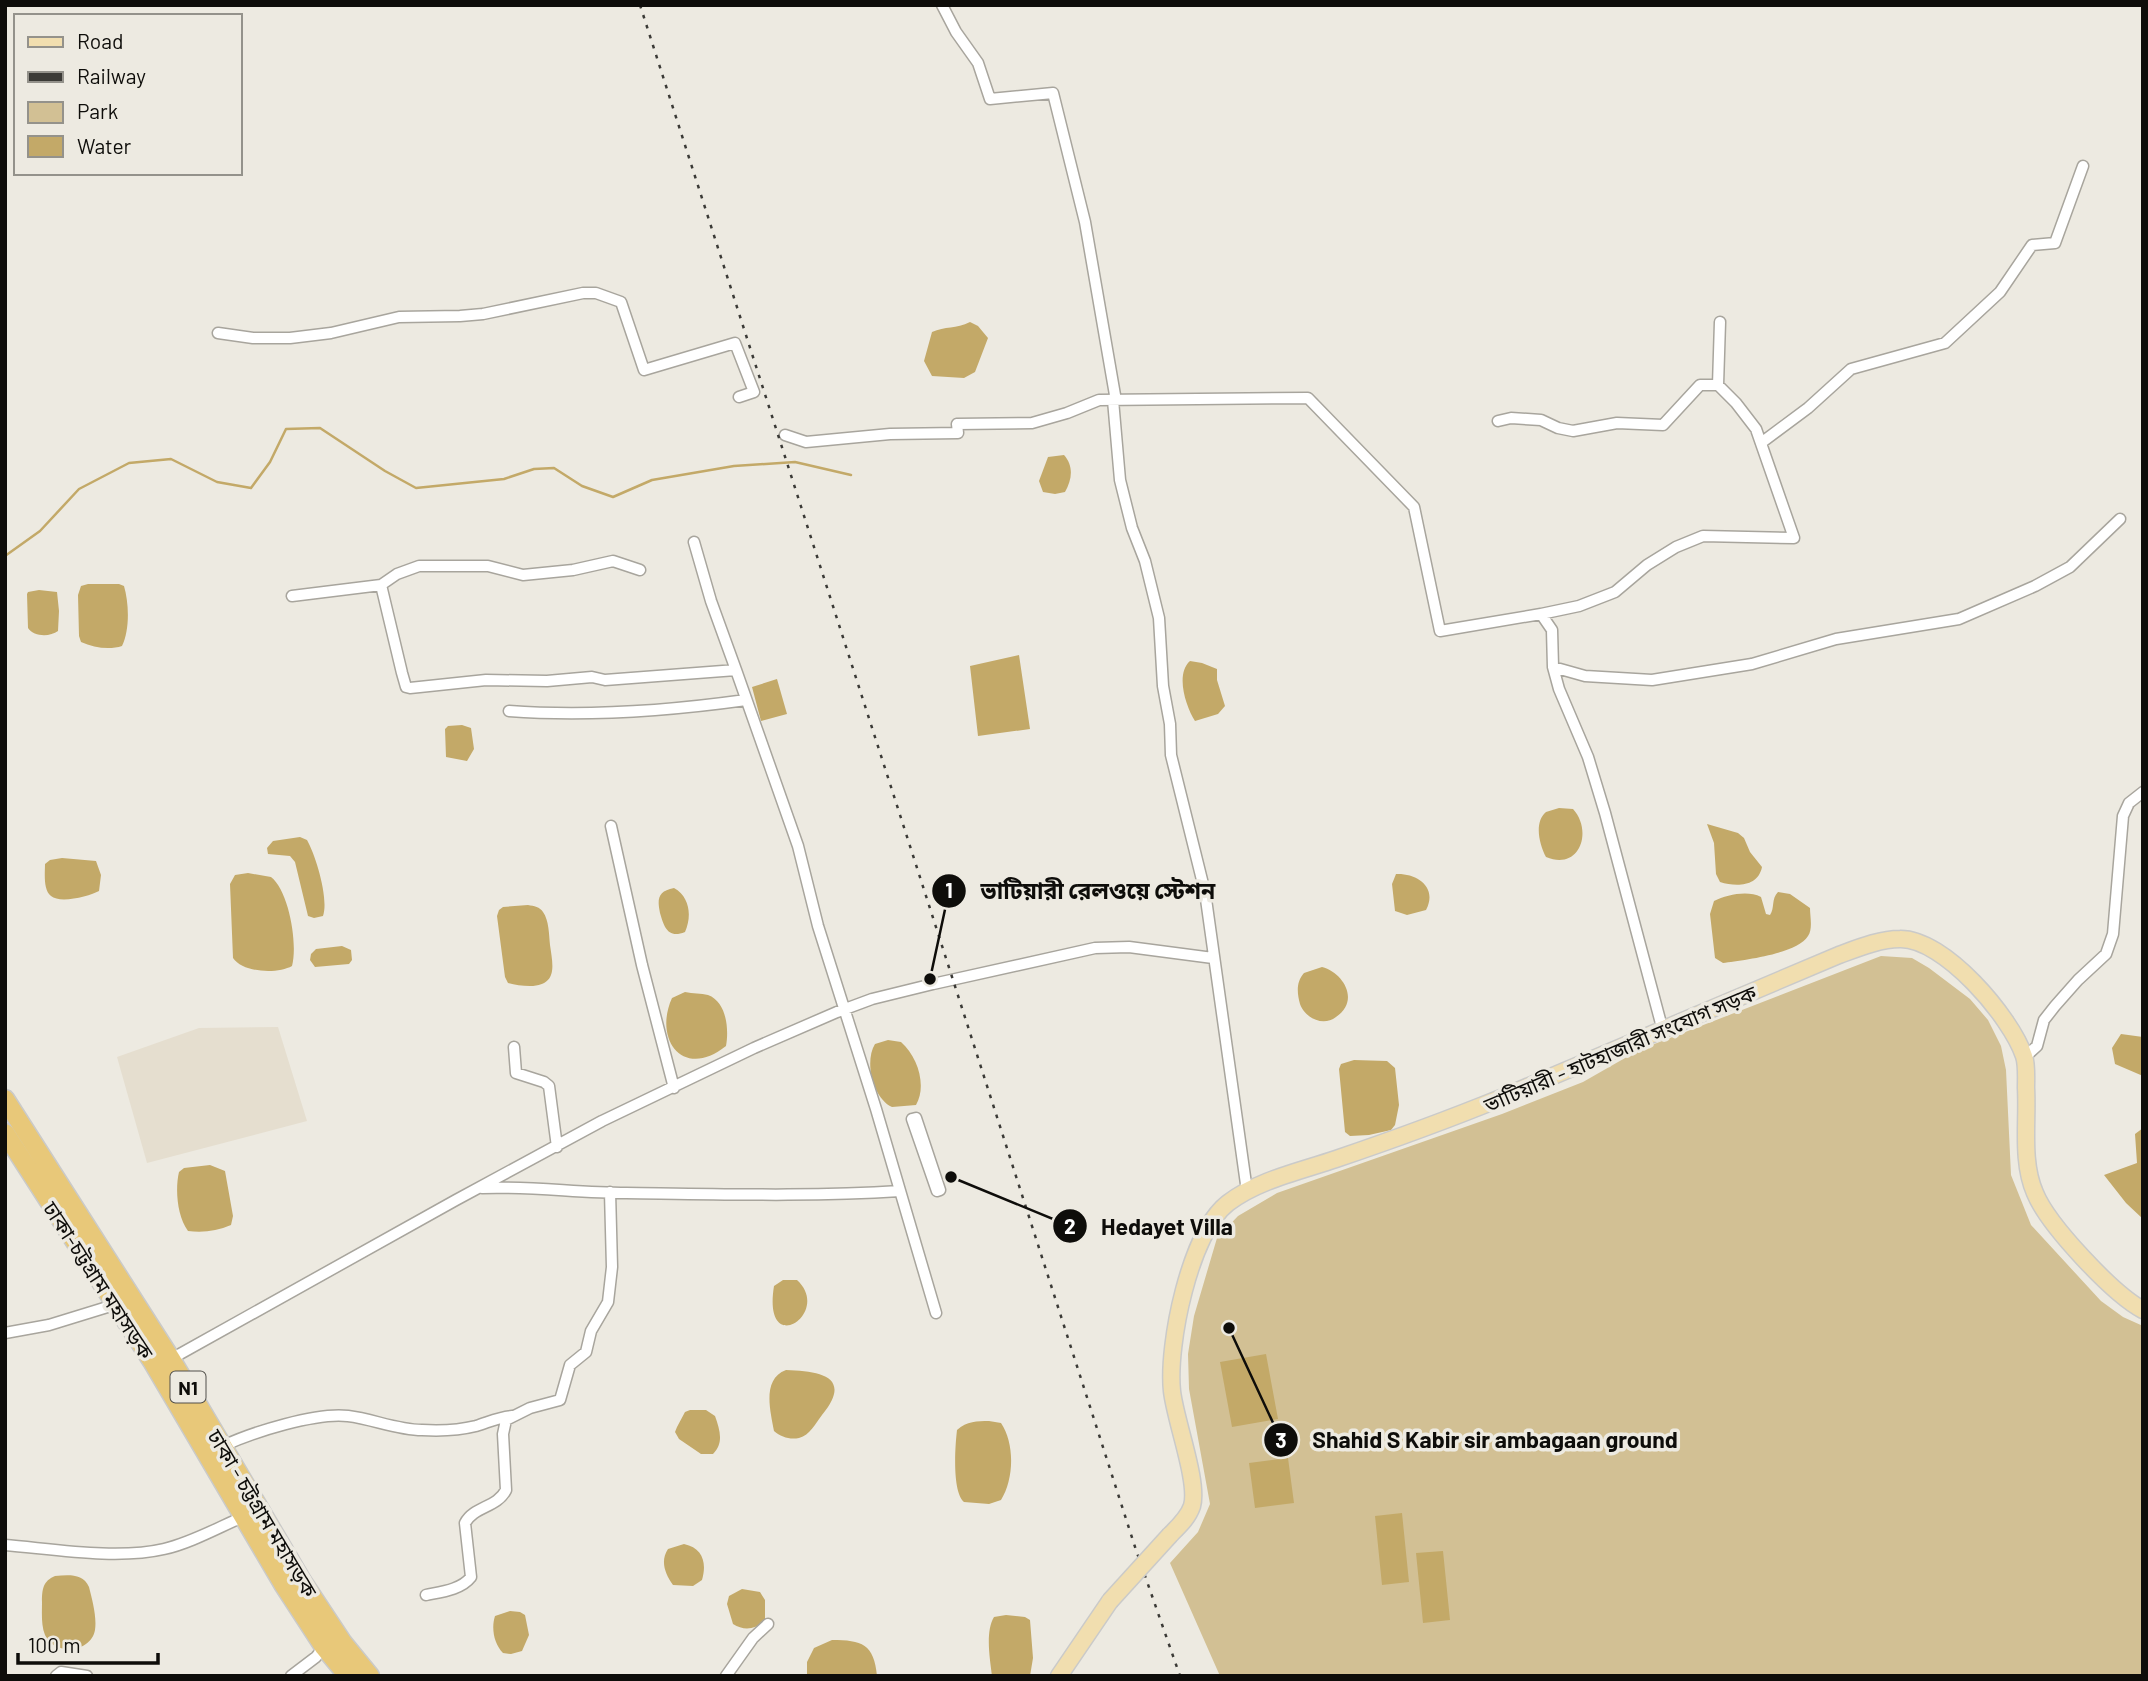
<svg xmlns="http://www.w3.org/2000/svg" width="2148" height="1681" font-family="Barlow,'Noto Sans Bengali',sans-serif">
  <rect width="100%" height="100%" fill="#edeae1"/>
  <path fill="#e5decf" d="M278 1027 307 1121 147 1163 117 1057 199 1028Z"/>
  <path fill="#d2c094" d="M1881 956 1912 958 1929 968 1970 999 1988 1020 2001 1046 2006 1070 2011 1175 2031 1225 2101 1301 2123 1317 2143 1326V1676H1220L1170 1563 1198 1532 1210 1504 1189 1389 1188 1354 1194 1316 1217 1238 1238 1216 1277 1193 1502 1114 1583 1082 1639 1050Z"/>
  <path fill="#c3a968" d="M970 322 978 326 988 338 975 372 964 378 932 376 924 361 932 332C945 326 956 329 970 322Z
    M1064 455C1074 466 1072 480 1065 492L1055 494 1043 492 1039 481 1048 457Z
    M88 584H119L124 586C129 603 130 630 122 646 110 650 94 648 81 642L79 636 78 595 81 586Z
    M39 590 57 592 59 611 58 631C50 637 34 637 28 628L27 594 28 592Z
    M1019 655 1030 729 978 736 970 666Z
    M1190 661 1202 663 1217 669V680L1225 706 1218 714 1195 721C1186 707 1175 674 1190 661Z
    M777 679 787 714 761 721 752 687Z
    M462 725 471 728 474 749 467 761 446 757 445 729 448 726Z
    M1559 808 1573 809C1593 831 1580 871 1546 857 1539 844 1534 822 1546 812Z
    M1707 824 1738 833 1744 838 1750 852 1762 867C1758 887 1736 887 1720 882L1716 874 1714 843Z
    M300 837 307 840C316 856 329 899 323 916L314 918 308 916 295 862 290 856 268 854 267 848 273 841Z
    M62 858 96 861 101 875 99 891C90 896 60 904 51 896 43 890 45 873 45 864L50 860Z
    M248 873 271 877C289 891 298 944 292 966 278 974 243 973 233 958L230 884 235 875Z
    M1396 874C1417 873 1438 887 1426 910L1407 915 1395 911 1392 884Z
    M674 888C690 897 692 916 685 932 668 939 664 927 660 913 657 899 658 891 674 888Z
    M1778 892 1790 894 1810 908C1810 916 1813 929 1808 936 1797 954 1743 960 1723 963L1715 958 1710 914 1714 901C1727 895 1747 890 1761 897L1766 914 1770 915C1775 908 1771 899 1778 892Z
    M528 905C534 906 540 907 543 912 549 920 549 935 550 945 553 966 558 985 530 986 522 986 515 985 508 983L505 977 497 916 499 910 503 907Z
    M342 946 351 950 352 960 349 964 315 967 310 960 311 954 316 949Z
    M1322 967C1344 973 1360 1001 1336 1017 1323 1027 1305 1018 1300 1004 1297 993 1296 982 1304 973Z
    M685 992C693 994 701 993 708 995 727 1002 729 1030 726 1046 684 1080 653 1040 672 998Z
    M2121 1034 2143 1037V1076L2115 1064 2112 1048Z
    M888 1040 901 1042C918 1057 927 1086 916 1105L892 1107C873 1098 864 1062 875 1044Z
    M1354 1060 1387 1061 1395 1068 1399 1105 1395 1125 1391 1130 1369 1135 1350 1136 1345 1132 1339 1069 1341 1064Z
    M2143 1128V1219L2126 1203 2104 1175 2137 1163 2135 1134Z
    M210 1165 225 1171 233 1216 231 1225C217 1231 203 1233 188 1231 177 1216 175 1189 179 1172L184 1168Z
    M783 1280H797C833 1313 762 1360 774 1286Z
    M1266 1354 1278 1419 1232 1427 1220 1362Z
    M786 1370C821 1371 853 1377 822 1415 815 1424 810 1435 799 1438 790 1440 781 1437 774 1431 770 1410 762 1379 786 1370Z
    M690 1410H706L715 1416C720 1430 724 1443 713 1454H701L679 1439 675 1432 677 1427 685 1412Z
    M989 1421 1001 1423C1015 1444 1014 1479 1001 1500L989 1504 964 1502C952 1491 955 1447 957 1430 967 1421 977 1421 989 1421Z
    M1288 1458 1294 1503 1255 1508 1249 1463Z
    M1402 1513 1409 1582 1382 1585 1375 1516Z
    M684 1544C703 1548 707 1563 702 1580L693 1586 673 1585C665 1574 660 1561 668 1549Z
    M1443 1551 1450 1620 1423 1623 1416 1553Z
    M55 1576C68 1575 83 1573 89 1587 92 1599 97 1617 95 1630 91 1653 54 1656 45 1635 41 1625 42 1613 42 1602 42 1589 43 1581 55 1576Z
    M742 1589 760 1592 765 1600V1620C755 1630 744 1631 733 1624L727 1604 729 1596Z
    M510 1611 520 1612 525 1615 529 1635 522 1651 511 1654 503 1653C494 1644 491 1628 495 1616Z
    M1006 1615 1025 1617 1030 1620 1033 1658 1030 1676H992C990 1659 985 1632 994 1617Z
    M832 1640C862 1640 874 1644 877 1676H807V1662L814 1648Z"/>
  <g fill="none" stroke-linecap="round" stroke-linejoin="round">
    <path stroke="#c3a968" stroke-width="2.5" d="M5 556 40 531 79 489 129 463 171 459 217 482 251 488 270 462 286 429 320 428 385 471 416 488 504 479 534 469 554 468 582 486 613 497 652 480 734 466 795 462 851 475"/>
    <g stroke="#a8a59d" stroke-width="13">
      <path id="street" d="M942 5 956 32 978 63 990 99 1053 93 1085 222 1115 395 1113 400 1120 480 1132 528 1145 561 1159 618 1163 686 1170 724 1171 755 1205 892 1247 1191
        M218 333 253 338H290L331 333 399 317 460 316 483 314 583 293H596L621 302 644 370 735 343 754 392 739 397
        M1498 421 1511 418 1541 420 1558 428 1573 431 1617 423 1663 425 1700 385H1718
        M785 435 806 442 890 434 958 433 957 424 1032 423 1067 413 1099 400 1308 398 1414 507 1440 631 1541 614
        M1761 443 1808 408 1851 369 1945 343 2000 292 2032 245 2055 243 2083 166
        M694 542 711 601 736 670
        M381 585 397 574 419 566H488L523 575 573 570 613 561 640 570
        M292 596 381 585 402 673 406 687 410 688 486 680 547 681 592 677 605 680 736 670 798 846 818 926 876 1109 936 1313
        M1553 667 1585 676 1652 680 1752 664 1836 639 1959 619 2035 586 2070 567 2120 519
        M509 711C589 717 667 711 746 700
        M611 826 642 965 674 1088
        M1663 1031 1605 813 1588 757 1559 689 1553 667 1552 630 1541 614 1579 606 1615 592 1647 565 1676 547 1703 536 1794 538 1756 429 1736 403 1718 385 1720 322
        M514 1047 516 1073 544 1082 549 1086 557 1147
        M2025 1057 2037 1046 2044 1020 2055 1006 2078 980 2106 954 2113 934 2123 816 2129 803 2143 792
        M916 1118 940 1190 937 1191 912 1119Z
        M482 1188C530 1186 578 1193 626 1193 717 1194 809 1197 900 1191
        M5 1333 49 1325 114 1305
        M171 1359 456 1200 602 1121 754 1048 837 1012 872 999 933 984 1095 948 1129 947 1213 958
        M223 1446C253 1432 317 1412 348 1416 373 1419 397 1430 422 1430 439 1431 460 1430 476 1426 489 1422 499 1417 512 1416
        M5 1545C53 1549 117 1560 164 1549 191 1543 219 1527 245 1516
        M426 1595C440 1592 461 1590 471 1577L465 1523C474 1506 497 1508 506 1490L503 1434 506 1420 530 1408 560 1400 570 1365 586 1352 591 1331 608 1302 612 1267 610 1192
        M56 1676 61 1672 87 1676
        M291 1676 316 1657 324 1647
        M726 1676 753 1638 768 1624"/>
    </g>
    <g stroke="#cacac9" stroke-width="19">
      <path id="primary" d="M1170 1535C1178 1527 1188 1518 1192 1506 1199 1482 1175 1420 1172 1391 1167 1345 1190 1232 1228 1203 1258 1180 1301 1171 1336 1159 1392 1140 1447 1120 1501 1098L1839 955C1858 948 1880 939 1900 939 1944 938 2011 1017 2024 1056 2027 1065 2026 1078 2026 1088 2028 1122 2021 1161 2035 1193 2048 1225 2113 1294 2143 1310
        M1059 1676 1110 1601"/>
    </g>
    <g stroke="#cacac9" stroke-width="21">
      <path id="highway" d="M5 1099 171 1359 302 1581 343 1643 370 1676
        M5 1133 152 1361 283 1584 324 1647 348 1676"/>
    </g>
    <use href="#street" stroke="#fff" stroke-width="10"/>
    <use href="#primary" stroke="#f1deaf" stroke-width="16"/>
    <use href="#highway" stroke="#e8c879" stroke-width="18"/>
    <path stroke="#3b3a36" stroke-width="2.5" stroke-dasharray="3.5 7" stroke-linecap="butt" d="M640 5 1136 1550 1180 1676"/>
    <g stroke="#cacac9" stroke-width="19" stroke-linecap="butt">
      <path id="primary-bridge" d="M1110 1601 1170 1535"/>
    </g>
    <use href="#primary-bridge" stroke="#f1deaf" stroke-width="16"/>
  </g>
  <g text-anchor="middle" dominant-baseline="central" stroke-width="7" stroke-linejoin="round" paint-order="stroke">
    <rect fill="#edeae1" stroke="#514f4a" stroke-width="2" x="170.5" y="1371.5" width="35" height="31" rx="5"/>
    <g font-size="19" font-weight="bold" fill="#0e0d0a">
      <text x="188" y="1387">N1</text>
    </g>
    <g font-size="21" fill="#0e0d0a" stroke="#edeae1">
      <text transform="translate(1620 1048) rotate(-23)">ভাটিয়ারী - হাটহাজারী সংযোগ সড়ক</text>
      <text transform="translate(99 1280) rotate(57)">ঢাকা-চট্টগ্রাম মহাসড়ক</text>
      <text transform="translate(263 1513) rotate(59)">ঢাকা - চট্টগ্রাম মহাসড়ক</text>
    </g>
  </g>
  <path fill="none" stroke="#0e0d0a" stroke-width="2.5" d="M930 979L949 891M951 1177L1070 1226M1229 1328L1281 1440"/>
  <g fill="#0e0d0a" stroke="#edeae1" stroke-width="2.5">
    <circle cx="930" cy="979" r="7"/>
    <circle cx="951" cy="1177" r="7"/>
    <circle cx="1229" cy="1328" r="7"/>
    <circle cx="949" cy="891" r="18"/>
    <circle cx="1070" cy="1226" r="18"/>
    <circle cx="1281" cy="1440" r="18"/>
  </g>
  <g font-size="21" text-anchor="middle" font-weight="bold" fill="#fff">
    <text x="949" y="898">1</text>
    <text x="1070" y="1234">2</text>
    <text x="1281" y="1448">3</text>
  </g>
  <g font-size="23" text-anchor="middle" font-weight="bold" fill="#0e0d0a" stroke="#edeae1" stroke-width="7" stroke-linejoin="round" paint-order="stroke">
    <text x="1098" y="899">ভাটিয়ারী রেলওয়ে স্টেশন</text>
    <text x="1167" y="1235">Hedayet Villa</text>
    <text x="1495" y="1448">Shahid S Kabir sir ambagaan ground</text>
  </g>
  <rect width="2148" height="1681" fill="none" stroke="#0e0d0a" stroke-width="14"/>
  <rect x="14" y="14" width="228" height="161" fill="#edeae1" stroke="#94928b" stroke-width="2"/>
  <rect x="28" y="37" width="35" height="10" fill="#f1deaf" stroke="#94928b" stroke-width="2"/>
  <text x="77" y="49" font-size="21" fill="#0e0d0a">Road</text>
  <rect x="28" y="72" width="35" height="10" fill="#3b3a36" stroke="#94928b" stroke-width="2"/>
  <text x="77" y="84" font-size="21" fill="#0e0d0a">Railway</text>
  <rect x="28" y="102" width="35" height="21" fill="#d2c094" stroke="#94928b" stroke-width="2"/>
  <text x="77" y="119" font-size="21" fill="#0e0d0a">Park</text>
  <rect x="28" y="136" width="35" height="21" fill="#c3a968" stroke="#94928b" stroke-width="2"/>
  <text x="77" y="154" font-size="21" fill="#0e0d0a">Water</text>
  <path d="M18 1653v10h140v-10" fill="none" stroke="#0e0d0a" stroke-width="3.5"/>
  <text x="28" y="1653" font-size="21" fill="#0e0d0a" stroke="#edeae1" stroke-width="5" paint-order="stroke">100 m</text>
</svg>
